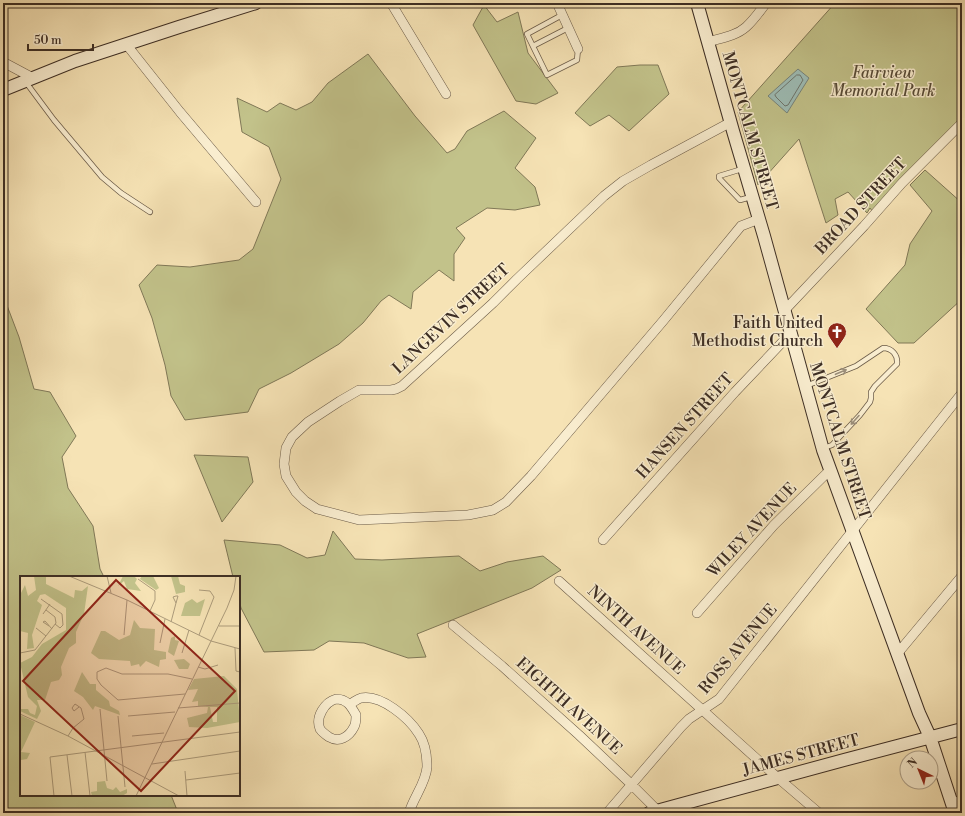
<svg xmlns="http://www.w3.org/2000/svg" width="965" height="816" font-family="'Libre Bodoni',serif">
  <rect width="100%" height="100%" fill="#f6e3b5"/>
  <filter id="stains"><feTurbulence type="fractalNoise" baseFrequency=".005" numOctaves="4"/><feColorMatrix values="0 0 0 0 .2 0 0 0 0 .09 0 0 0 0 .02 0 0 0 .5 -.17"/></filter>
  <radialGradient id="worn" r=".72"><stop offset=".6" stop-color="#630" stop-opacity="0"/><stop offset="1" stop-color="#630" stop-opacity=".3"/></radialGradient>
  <path fill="#c2c28a" stroke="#807857" d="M835 3H962V127L875 215 870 208 867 213 848 192 835 199 838 215 826 223 799 139 758 185 738 112Z
    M484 5 497 22 518 12 528 53 558 93 536 104 516 101 473 25Z
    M368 54 415 116 447 153 455 149 467 131 504 111 536 138 515 168 535 187 540 205 515 210 487 208 456 228 465 238 454 254V281L439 270 413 292 411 309 389 295 381 301 363 323 339 344 291 373 259 389 248 412 185 420 171 396 165 365 152 318 139 285 157 265 190 267 239 260 253 249 281 179 269 147 242 132 237 98 267 112 280 103 296 110 312 102 328 83Z
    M640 65H658L669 94 629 131 609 115 590 126 575 113 617 67Z
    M925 170 962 203V299L914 343H898L866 309 905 265 910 244 932 211 910 185Z
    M3 295 19 337 34 389 50 392 76 436 62 457 68 488 93 526 100 569 104 577H21V795H171L177 810 172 813H6L3 811Z
    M194 455 248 457 253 482 222 522Z
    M333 531 355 559 382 560 459 556 480 571 507 562 543 556 561 570 532 588 417 634 426 657 408 658 364 643 329 641 314 650 264 652 241 608 239 600V577H233L224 540 280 545 307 558 325 555Z"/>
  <path fill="#9ebdb6" stroke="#77847c" d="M798 69 809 78 787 113 768 96Z"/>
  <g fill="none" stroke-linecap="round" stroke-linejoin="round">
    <path stroke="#6e766d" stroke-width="1" d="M797 75H800L803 80 788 105 785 106 776 97 775 95Z"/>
    <g stroke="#6b5b48" stroke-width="6">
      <path id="lane" d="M562 15 527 34 547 75 577 60 578 49
        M533 46 568 28
        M25 81 54 120 102 177 121 193 150 212
        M742 169 719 176V178L740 200 751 197
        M806 386 856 366 883 348C892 348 898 355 897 364L875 386 871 392V398L870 402 860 415 832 445 824 448"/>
    </g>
    <g stroke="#6b5b48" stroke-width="10">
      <path id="street" d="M391 3 446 94
        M557 3 578 49
        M708 42C721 38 736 36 746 27 754 20 760 11 766 3
        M126 44 180 112 256 202
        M3 62 33 78
        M731 122 651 165 623 181 604 196 517 279 493 303 402 386 396 389 391 390H359L340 401 308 422 292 437 286 448 284 464 286 476 296 492 305 501 317 509 359 520 468 515 493 510 506 502 531 476 663 321 741 226 759 219
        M784 311 864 226 902 183 962 123
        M603 540 735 392 790 334
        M559 581 778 778 819 813
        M697 613 774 525 830 470
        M453 625 502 666 579 735 631 784 660 813
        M897 654 962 576
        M336 699C347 699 351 706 356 715 356 719 356 724 354 727 349 737 339 743 329 737 326 735 322 732 320 729 315 717 325 702 336 699Z
        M350 704C354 702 357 699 361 698 381 694 409 718 419 734 425 743 427 757 427 767 426 783 413 798 409 813
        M953 803 962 800
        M607 813 681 727 689 719 719 699 962 393"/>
    </g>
    <g stroke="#3d2e24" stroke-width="14">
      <path id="secondary" d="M697 3 733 131 764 236 823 450 919 713 930 737 955 813
        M3 90 75 61 179 27 256 3
        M649 813 844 760 962 729"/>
    </g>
    <use href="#lane" stroke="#f9edcf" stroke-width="4.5"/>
    <use href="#street" stroke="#f9edcf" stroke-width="9"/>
    <use href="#secondary" stroke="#f9edcf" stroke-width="12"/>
  </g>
  <defs><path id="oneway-shaft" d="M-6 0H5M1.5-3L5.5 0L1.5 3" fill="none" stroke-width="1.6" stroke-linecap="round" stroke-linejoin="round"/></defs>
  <g stroke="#9b8e7a">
    <use href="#oneway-shaft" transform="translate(841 372) rotate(-23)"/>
    <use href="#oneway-shaft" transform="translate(855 420) rotate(132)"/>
  </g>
  <defs>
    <g id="church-pin" transform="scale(1)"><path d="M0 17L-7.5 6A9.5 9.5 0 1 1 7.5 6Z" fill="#8f2418" stroke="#f9edcf"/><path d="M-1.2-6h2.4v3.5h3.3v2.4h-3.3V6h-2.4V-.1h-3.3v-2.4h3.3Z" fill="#fff"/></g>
  </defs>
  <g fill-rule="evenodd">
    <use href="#church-pin" x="837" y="332"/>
  </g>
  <g text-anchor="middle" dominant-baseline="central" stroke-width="3" stroke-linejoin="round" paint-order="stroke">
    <g font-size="16" font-style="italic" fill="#584c38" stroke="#f9edcf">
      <text x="883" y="73">Fairview<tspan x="883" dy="18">Memorial Park</tspan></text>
    </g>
    <g font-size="16" fill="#3d2e24" stroke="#f9edcf">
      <text transform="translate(750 131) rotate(74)">MONTCALM STREET</text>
      <text transform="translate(861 206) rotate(-47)">BROAD STREET</text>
      <text transform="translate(451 319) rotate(-43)">LANGEVIN STREET</text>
      <text transform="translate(685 426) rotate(-48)">HANSEN STREET</text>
      <text transform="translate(840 441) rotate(72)">MONTCALM STREET</text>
      <text transform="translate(752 530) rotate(-47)">WILEY AVENUE</text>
      <text transform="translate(636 630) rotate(42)">NINTH AVENUE</text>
      <text transform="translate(738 649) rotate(-50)">ROSS AVENUE</text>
      <text transform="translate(569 706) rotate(42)">EIGHTH AVENUE</text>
      <text transform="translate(801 755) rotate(-15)">JAMES STREET</text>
    </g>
    <g font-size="16" fill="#3d2e24" stroke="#f9edcf" text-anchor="end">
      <text x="823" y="323">Faith United<tspan x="823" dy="18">Methodist Church</tspan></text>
    </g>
  </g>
  <g transform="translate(20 576)">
    <rect width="220" height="220" fill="#f6e3b5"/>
    <path d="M14 0H26V8L54 22 55 14 62 15 68 10 64 38 56 56V67L49 72 41 91 42 99 39 104 31 106 25 124H17L21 135 17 143 0 135V133H8L10 137 15 139 17 130 8 121 0 87 12 81 22 68 46 54V32L25 18 20 19 17 25 22 29 12 59 14 72 7 73 8 57 0 55V19L5 9 8 20 16 14ZM103 0H114L117 3 115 7 121 15 107 13 104 5 98 10ZM122 0H133L139 12 136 14 120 3ZM151 0H158L160 8 165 10V16L156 18ZM172 23 177 27 185 23 180 40H161L165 27ZM114 44 120 52 135 53 134 74 146 76V83L140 84 139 91 126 85 120 91 119 88 111 90 110 85 79 83 71 77 81 55H85L99 64 110 59ZM155 60V64L159 65 154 80 148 76 151 62ZM164 83 170 88 168 93H159L154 84ZM62 96 70 108H76V114L89 125 90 130 99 135 100 139 75 130 73 134 63 121 54 115ZM204 100 217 113 220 146 187 152 169 151 167 142 187 137 188 131 178 130V125L172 126 178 113 168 114 174 103ZM190 131H197V146H193ZM0 139 15 146 1 176 10 177 7 183 1 184 0 189ZM85 205 87 212 93 214 96 211 100 216 107 213V217L102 220H72L71 216 77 215V206Z" fill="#c2c28a" fill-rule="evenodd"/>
    <path fill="none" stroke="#ac9b7b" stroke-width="1" d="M49 0 107 24 191 65 220 73M87 0 91 17M118 3 135 15V24L130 35M179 14 190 15 194 21 179 59M21 23 42 38 43 49 40 52 35 48M23 38 30 28M151 46 156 27 153 21 156 20H158L156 27M29 50 23 46 25 45 32 53M199 50H220M16 52 26 60M104 59 107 24M140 67 145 43M215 72 216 95 220 96M0 77 15 74 36 47 35 41 26 34M162 77 169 54M178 91 185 93 198 89M165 118 98 124 81 109 77 103V96L86 92 102 98H148L172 103M158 132 220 127M80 133 87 205M0 138 48 160 159 220M98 140 105 211M108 140 155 136M48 160 53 152 64 143 61 132 55 128 52 132 54 135 59 131M112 160 144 157M65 176 70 220M47 179 52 220M132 188 220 175M165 195 167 220M166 204 220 197M34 220 30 181 220 156M116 220 207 32 214 14 216 0"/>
    <path fill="#8f2418" fill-opacity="0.15" stroke="#8f2418" stroke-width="2" d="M96 4 215 115 121 215 3 105Z"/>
    <rect width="220" height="220" fill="none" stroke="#3d2e24" stroke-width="2"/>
  </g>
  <rect width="965" height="816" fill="none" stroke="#f6e3b5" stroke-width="16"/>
  <rect x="4" y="4" width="957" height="808" fill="none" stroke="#3d2e24" stroke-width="2"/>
  <rect x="8" y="8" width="949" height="800" fill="none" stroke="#3d2e24"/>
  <g transform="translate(919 770) rotate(317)"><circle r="19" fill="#f9edcf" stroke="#aea18b"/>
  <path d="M0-3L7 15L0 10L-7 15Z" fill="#8f2418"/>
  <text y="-6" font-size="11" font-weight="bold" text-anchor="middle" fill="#3d2e24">N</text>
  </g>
  <path d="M28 44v6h65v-6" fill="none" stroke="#3d2e24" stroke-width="2"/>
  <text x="34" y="44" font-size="12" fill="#3d2e24" stroke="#f9edcf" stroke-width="3" paint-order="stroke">50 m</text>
  <rect width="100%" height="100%" filter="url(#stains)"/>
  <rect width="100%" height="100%" fill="url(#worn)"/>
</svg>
